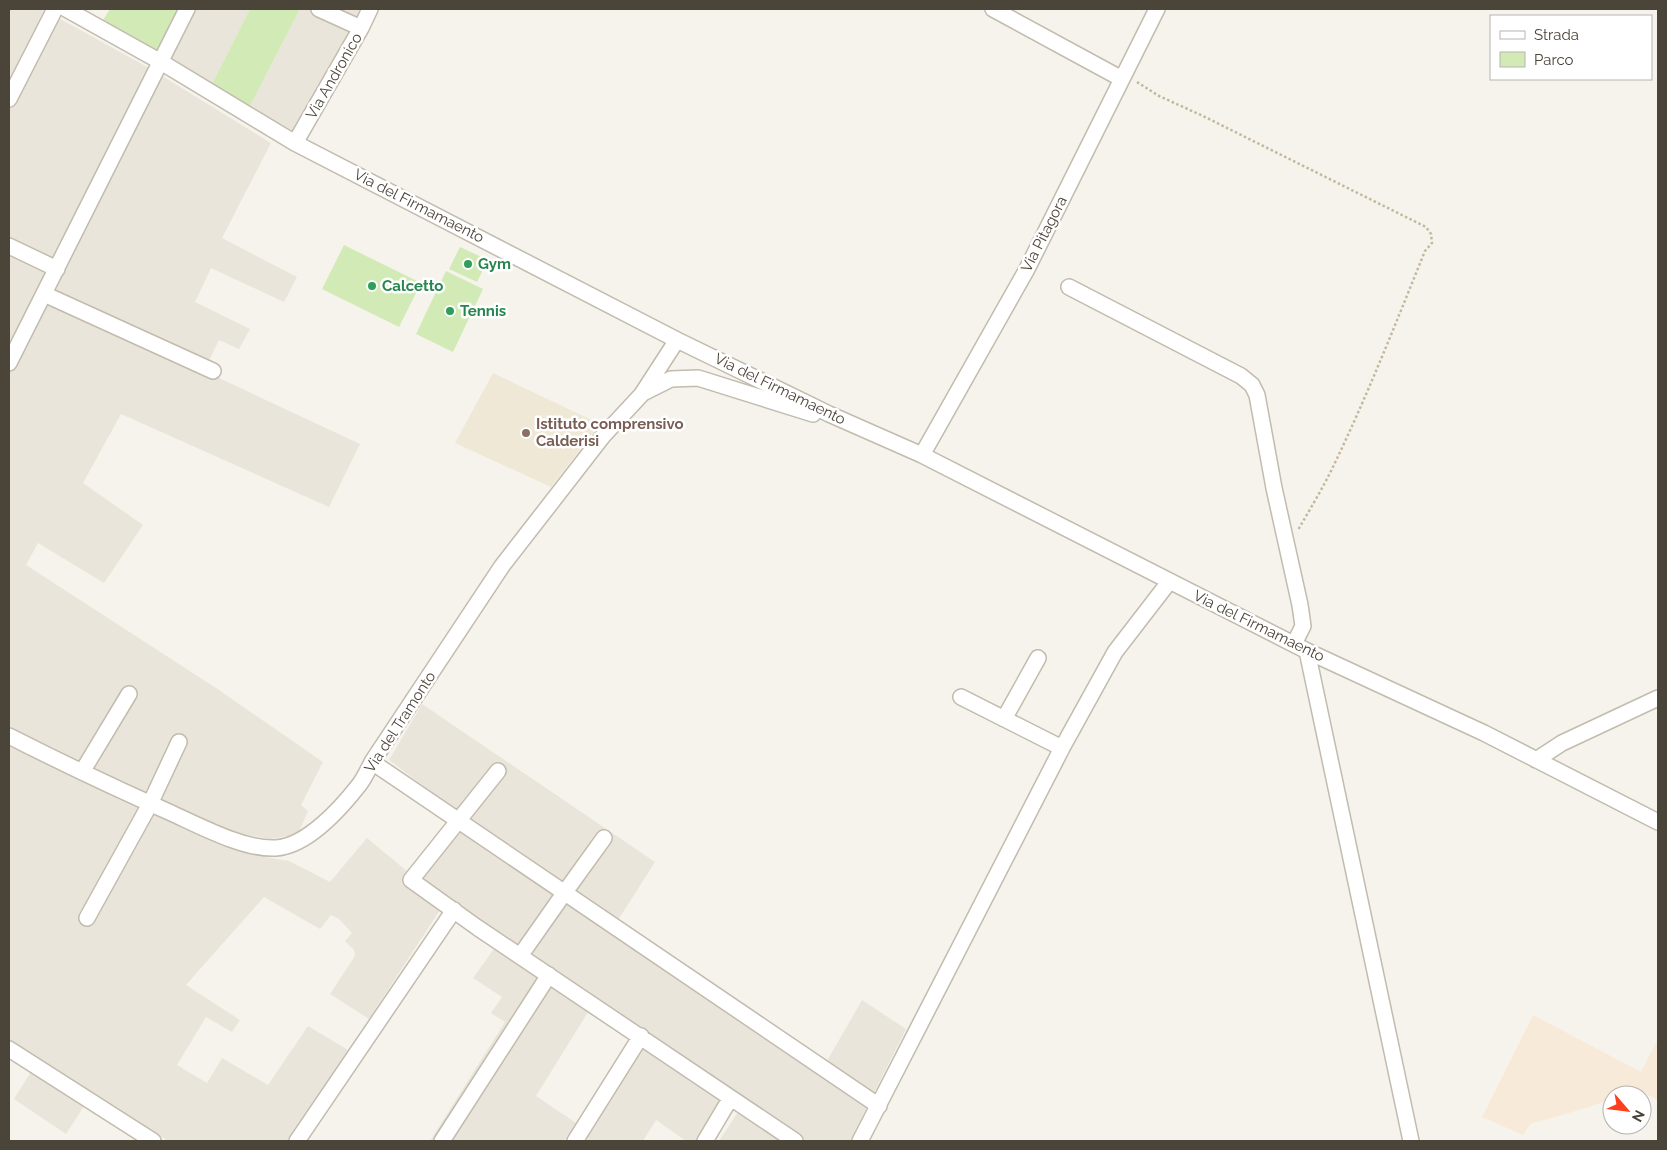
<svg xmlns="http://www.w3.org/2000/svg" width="1667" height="1150" font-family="Raleway,sans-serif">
  <rect width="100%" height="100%" fill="#f6f3ec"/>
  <path fill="#eae5da" d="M9 9H42L151 69 271 143 222 238 297 277 284 302 211 268 195 302 250 329 239 349 219 340 204 371 360 444 329 507 121 414 83 483 143 525 104 583 38 543 26 565 216 688 323 762 301 805 308 811 298 834 271 839 213 829 9 729Z
    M181 9H250L212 84 159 54Z
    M300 9H374L305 138 250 106Z
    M422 704 655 862 618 920 741 1004 827 1061 862 1000 906 1029 850 1141H719L738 1112 722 1102 698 1141H686L656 1120 643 1141H590L585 1138 643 1047 590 1009 536 1096 576 1123 564 1141H430L505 1022 491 1013 502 997 473 978 496 946 440 910 369 1019 330 994 355 956 354 950 345 941 352 933 339 919 331 915 320 929 264 897 186 985 240 1020 232 1032 206 1017 177 1065 207 1083 222 1058 268 1085 308 1026 348 1050 289 1141H168L9 1040V742L260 856 289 861 330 882 367 838 408 872 456 811 389 760Z
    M32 1070 86 1103 66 1134 14 1099Z"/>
  <path fill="#f7ead8" d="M1533 1015 1641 1072 1658 1039V1100L1636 1089 1621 1095H1612V1099L1586 1108 1530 1124 1523 1135 1482 1117Z"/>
  <path fill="#efe8d6" d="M493 373 600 424 551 487 455 443Z"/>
  <path fill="#d2eab5" d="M110 9H181L159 54 103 20Z
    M250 9H300L250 106 212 84Z
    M344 245 421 283 399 327 322 289Z
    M460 247 488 260 477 282 449 269Z
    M446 271 483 289 453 352 416 334Z"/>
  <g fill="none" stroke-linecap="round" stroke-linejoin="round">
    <g stroke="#c2bbae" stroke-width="18">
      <path id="street" d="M66 9 161 62 295 143 677 340 829 414 922 455 1307 651 1484 733 1658 822
        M319 9 361 28
        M993 9 1122 79
        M9 99 55 9
        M295 143 361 28 370 9
        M9 246 57 269
        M1069 287 1241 376 1252 385 1257 395 1274 488 1300 605 1303 626 1294 644
        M44 294 213 371
        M9 363 187 9
        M643 393 671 379 698 378 813 414
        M922 455 1027 269 1157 9
        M1307 651 1411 1141
        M961 697 1062 748
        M1004 719 1038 658
        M9 736C62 763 115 788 169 812 198 825 244 850 276 848 307 846 341 808 359 785 364 779 368 770 372 762L502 566 603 436 642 394 677 340
        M1536 760 1562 743 1658 698
        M372 762 879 1106
        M498 771 411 880 478 928 795 1141
        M82 772 129 694
        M87 918 150 804 179 742
        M520 956 565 892 604 838
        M9 1049 153 1141
        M297 1141 454 910
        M442 1141 549 975
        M575 1141 641 1036
        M705 1141 730 1099
        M860 1141 1062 748 1115 652 1169 582"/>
    </g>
    <path stroke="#c4b79f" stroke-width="2.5" stroke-dasharray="2.5 2.5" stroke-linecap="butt" d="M1137 82 1159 96 1203 116 1426 227 1431 234 1432 243 1425 251C1395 325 1366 399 1331 471 1321 491 1309 511 1298 530"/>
    <use href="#street" stroke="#fff" stroke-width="15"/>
  </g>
  <g fill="#2e9e5b" stroke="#fff" stroke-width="2">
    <circle cx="468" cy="264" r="5"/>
    <circle cx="372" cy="286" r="5"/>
    <circle cx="450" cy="311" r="5"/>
  </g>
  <circle fill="#8d6e63" stroke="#fff" stroke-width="2" cx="526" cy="433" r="5"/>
  <g text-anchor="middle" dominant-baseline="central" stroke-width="5" stroke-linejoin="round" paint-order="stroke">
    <g font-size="15" fill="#4b4439" stroke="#fff">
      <text transform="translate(334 76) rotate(-60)">Via Andronico</text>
      <text transform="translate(419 206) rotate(27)">Via del Firmamaento</text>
      <text transform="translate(1044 234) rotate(-63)">Via Pitagora</text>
      <text transform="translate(780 389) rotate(26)">Via del Firmamaento</text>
      <text transform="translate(1259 626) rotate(26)">Via del Firmamaento</text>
      <text transform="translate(400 722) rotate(-57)">Via del Tramonto</text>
    </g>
    <g font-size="15" font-weight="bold" fill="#27864d" stroke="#fff" text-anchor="start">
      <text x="478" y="264">Gym</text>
      <text x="382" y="286">Calcetto</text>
      <text x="460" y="311">Tennis</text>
    </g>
    <g font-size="15" font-weight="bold" fill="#785e54" stroke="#fff" text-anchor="start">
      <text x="536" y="424">Istituto comprensivo<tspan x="536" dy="17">Calderisi</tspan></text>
    </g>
  </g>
  <rect width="1667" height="1150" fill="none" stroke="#4b4439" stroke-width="20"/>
  <rect x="1490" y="15" width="162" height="65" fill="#ffffff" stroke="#b7b4b0"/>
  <rect x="1500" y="31" width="25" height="8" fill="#ffffff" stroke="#b7b4b0"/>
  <text x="1534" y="40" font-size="15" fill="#4b4439">Strada</text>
  <rect x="1500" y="52" width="25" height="15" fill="#d2eab5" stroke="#b7b4b0"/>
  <text x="1534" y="65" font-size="15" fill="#4b4439">Parco</text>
  <g transform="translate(1627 1110) rotate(118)"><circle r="24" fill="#ffffff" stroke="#b7b4b0"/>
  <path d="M0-4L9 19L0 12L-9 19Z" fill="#fc3f1d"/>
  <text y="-8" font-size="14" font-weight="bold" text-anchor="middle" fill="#4b4439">N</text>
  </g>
</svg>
